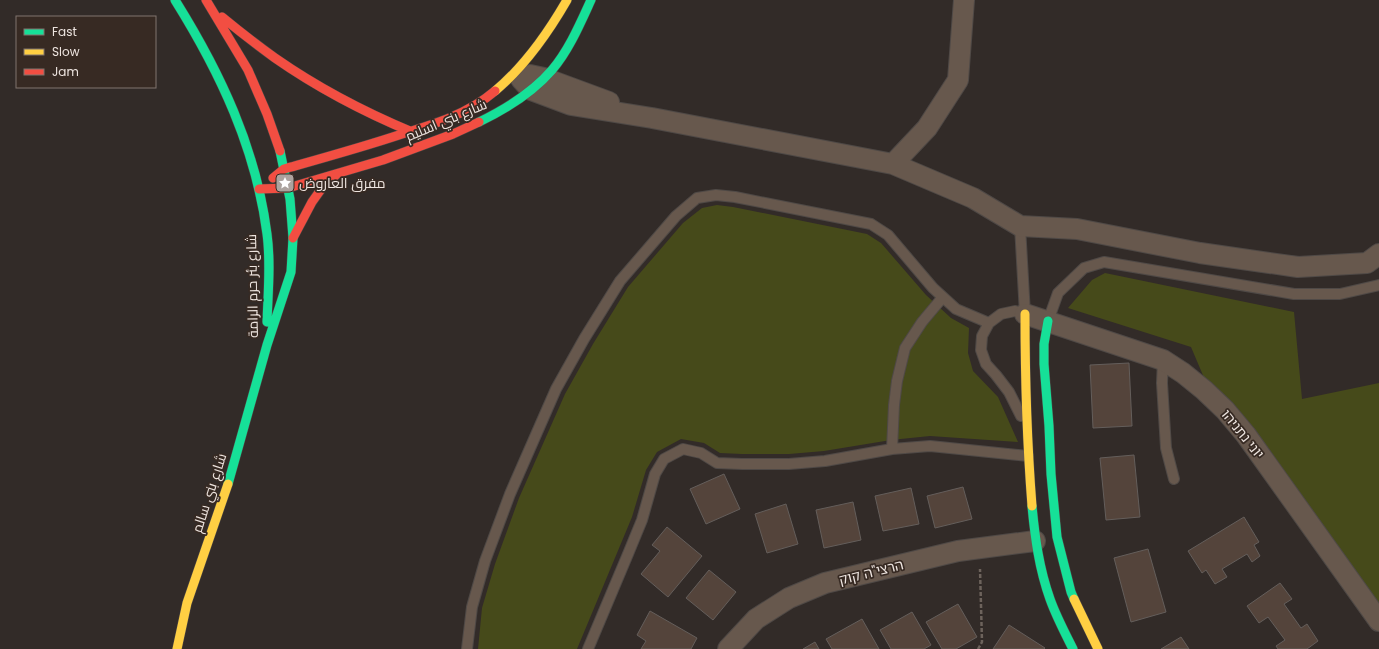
<svg xmlns="http://www.w3.org/2000/svg" width="1379" height="649" font-family="Poppins,Cairo,'Noto Sans Hebrew',sans-serif">
  <rect width="100%" height="100%" fill="#322b28"/>
  <path fill="#464a1a" d="M717 205 733 207 867 234 881 243 926 295 951 318 969 328 968 353 973 371 998 397 1018 442 930 436 891 440 824 451 789 454H742L720 453 704 443 681 439 657 452 646 470 632 517 577 649H478L482 608 495 564 519 498 565 394 593 344 628 287 683 223 702 208Z
    M1105 273 1294 312 1302 399 1379 383V615L1301 494 1205 380 1191 347 1068 308 1092 280Z"/>
  <path fill="#54443b" stroke="#645e5b" d="M1129 363 1132 426 1093 428 1090 365Z
    M1134 455 1140 517 1106 520 1100 458Z
    M724 474 740 509 706 524 690 489Z
    M963 487 972 519 935 528 927 496Z
    M911 488 919 524 883 531 875 496Z
    M853 502 861 540 824 548 816 510Z
    M786 504 798 544 767 553 755 514Z
    M1244 517 1259 542 1254 545 1260 556 1252 562 1247 554 1222 569 1227 577 1215 584 1206 570 1202 573 1188 551Z
    M667 527 702 556 668 597 641 574 660 551 652 545Z
    M1148 549 1166 612 1131 622 1114 558Z
    M709 570 736 592 713 620 686 598Z
    M1280 583 1292 599 1284 604 1301 628 1307 624 1318 641 1307 649H1278L1276 646 1285 640 1268 617 1259 623 1247 606Z
    M958 604 977 637 956 649H942L926 622Z
    M650 611 697 638 691 649H641L646 641 637 635Z
    M912 612 931 645 924 649H891L880 630Z
    M862 619 879 649H832L826 639Z
    M1009 625 1045 648 1044 649H993Z
    M1181 637 1189 649H1161Z
    M815 642 819 649H803Z"/>
  <g fill="none" stroke-linecap="round" stroke-linejoin="round">
    <g stroke="#4f4946" stroke-width="12">
      <path id="lane" d="M1020 226 1025 314 1015 311 1001 314 989 323 982 336 981 350 986 364 996 375 1009 392 1021 416
        M1048 321 1058 293 1084 268 1104 262 1294 294H1340L1379 285
        M1163 360 1162 383 1166 448 1174 479
        M892 449 894 405 897 381 905 348 922 322 943 297
        M467 649 472 607 485 561 510 494 556 389 584 339 620 281 676 216 697 198 716 195 735 197 871 224 888 235 933 288 956 309 989 323
        M588 649 628 554 642 520 655 474 664 459 683 449 701 453 717 463 742 464H789L825 461 892 449 930 446 1028 456"/>
    </g>
    <g stroke="#4f4946" stroke-width="22">
      <path id="street" d="M530 75 544 78 609 102
        M521 79 531 90 571 105 652 118 893 164 973 198 1020 226 1077 229 1200 253 1298 267 1367 263 1379 254
        M893 164 927 128 958 80 964 0
        M1025 314 1163 360 1183 373 1204 390 1225 410 1246 435 1379 621
        M728 649 756 619 789 598 825 583 958 551 1035 541"/>
    </g>
    <g stroke="#4f4946" stroke-width="10">
      <path id="fast" d="M175 0C220 72 256 148 267 234 271 263 268 293 267 322
        M479 122C506 109 533 92 552 70 569 50 580 24 591 0
        M1048 321 1044 344V364L1049 426 1051 474 1057 537 1071 592 1074 599
        M228 484 267 345 291 272 293 238 290 199 280 151
        M1032 506C1035 538 1039 568 1050 599 1056 616 1065 633 1073 649"/>
    </g>
    <g stroke="#4f4946" stroke-width="10">
      <path id="slow" d="M495 91C525 66 548 33 567 0
        M1025 314C1025 378 1027 442 1032 506
        M1074 599 1098 649
        M177 649 187 603 228 484"/>
    </g>
    <g stroke="#4f4946" stroke-width="10">
      <path id="jam" d="M206 0 248 70 267 114 280 151
        M222 17C239 31 257 45 275 58 318 88 364 112 412 132
        M273 178 284 169C323 158 363 147 402 134 435 124 468 114 495 91
        M259 189 288 188 383 160 453 134 479 122
        M293 238 312 202 322 188 337 174"/>
    </g>
    <path stroke="#6d635c" stroke-width="2.5" stroke-dasharray="4 2" stroke-linecap="butt" d="M978 649 982 642 980 569"/>
    <use href="#lane" stroke="#67584d" stroke-width="10"/>
    <use href="#street" stroke="#67584d" stroke-width="20"/>
    <use href="#fast" stroke="#16e098" stroke-width="9"/>
    <use href="#slow" stroke="#ffcf43" stroke-width="9"/>
    <use href="#jam" stroke="#f24e42" stroke-width="9"/>
  </g>
  <defs>
    <g id="sight-square" transform="scale(1)"><rect x="-9" y="-9" width="18" height="18" rx="4" fill="#aca39f" stroke="#372a23"/><path d="M0-6L1.8-2.2L6-1.7L2.9 1.2L3.7 5.4L0 3.3L-3.7 5.4L-2.9 1.2L-6-1.7L-1.8-2.2Z" fill="#fff"/></g>
  </defs>
  <g fill-rule="evenodd">
    <use href="#sight-square" x="285" y="183"/>
  </g>
  <g text-anchor="middle" dominant-baseline="central" stroke-width="3.5" stroke-linejoin="round" paint-order="stroke">
    <g font-size="14" fill="#ede4df" stroke="#372a23">
      <text transform="translate(446 120) rotate(-23)">شارع بني اسليم</text>
      <text transform="translate(252 286) rotate(-91)">شارع بئر حرم الرامة</text>
      <text transform="translate(1243 434) rotate(51)">יוני נתניהו</text>
      <text transform="translate(209 493) rotate(-72)">شارع بني سالم</text>
      <text transform="translate(871 572) rotate(-14)">הרצי"ה קוק</text>
    </g>
    <g font-size="14" fill="#ede4df" stroke="#372a23" text-anchor="start">
      <text x="299" y="183">مفرق العاروض</text>
    </g>
  </g>
  <rect x="16" y="16" width="140" height="72" fill="#372a23" stroke="#80746e"/>
  <rect x="24" y="29" width="20" height="6" fill="#16e098" stroke="#80746e"/>
  <text x="52" y="36" font-size="12" fill="#ede4df">Fast</text>
  <rect x="24" y="49" width="20" height="6" fill="#ffcf43" stroke="#80746e"/>
  <text x="52" y="56" font-size="12" fill="#ede4df">Slow</text>
  <rect x="24" y="69" width="20" height="6" fill="#f24e42" stroke="#80746e"/>
  <text x="52" y="76" font-size="12" fill="#ede4df">Jam</text>
</svg>
